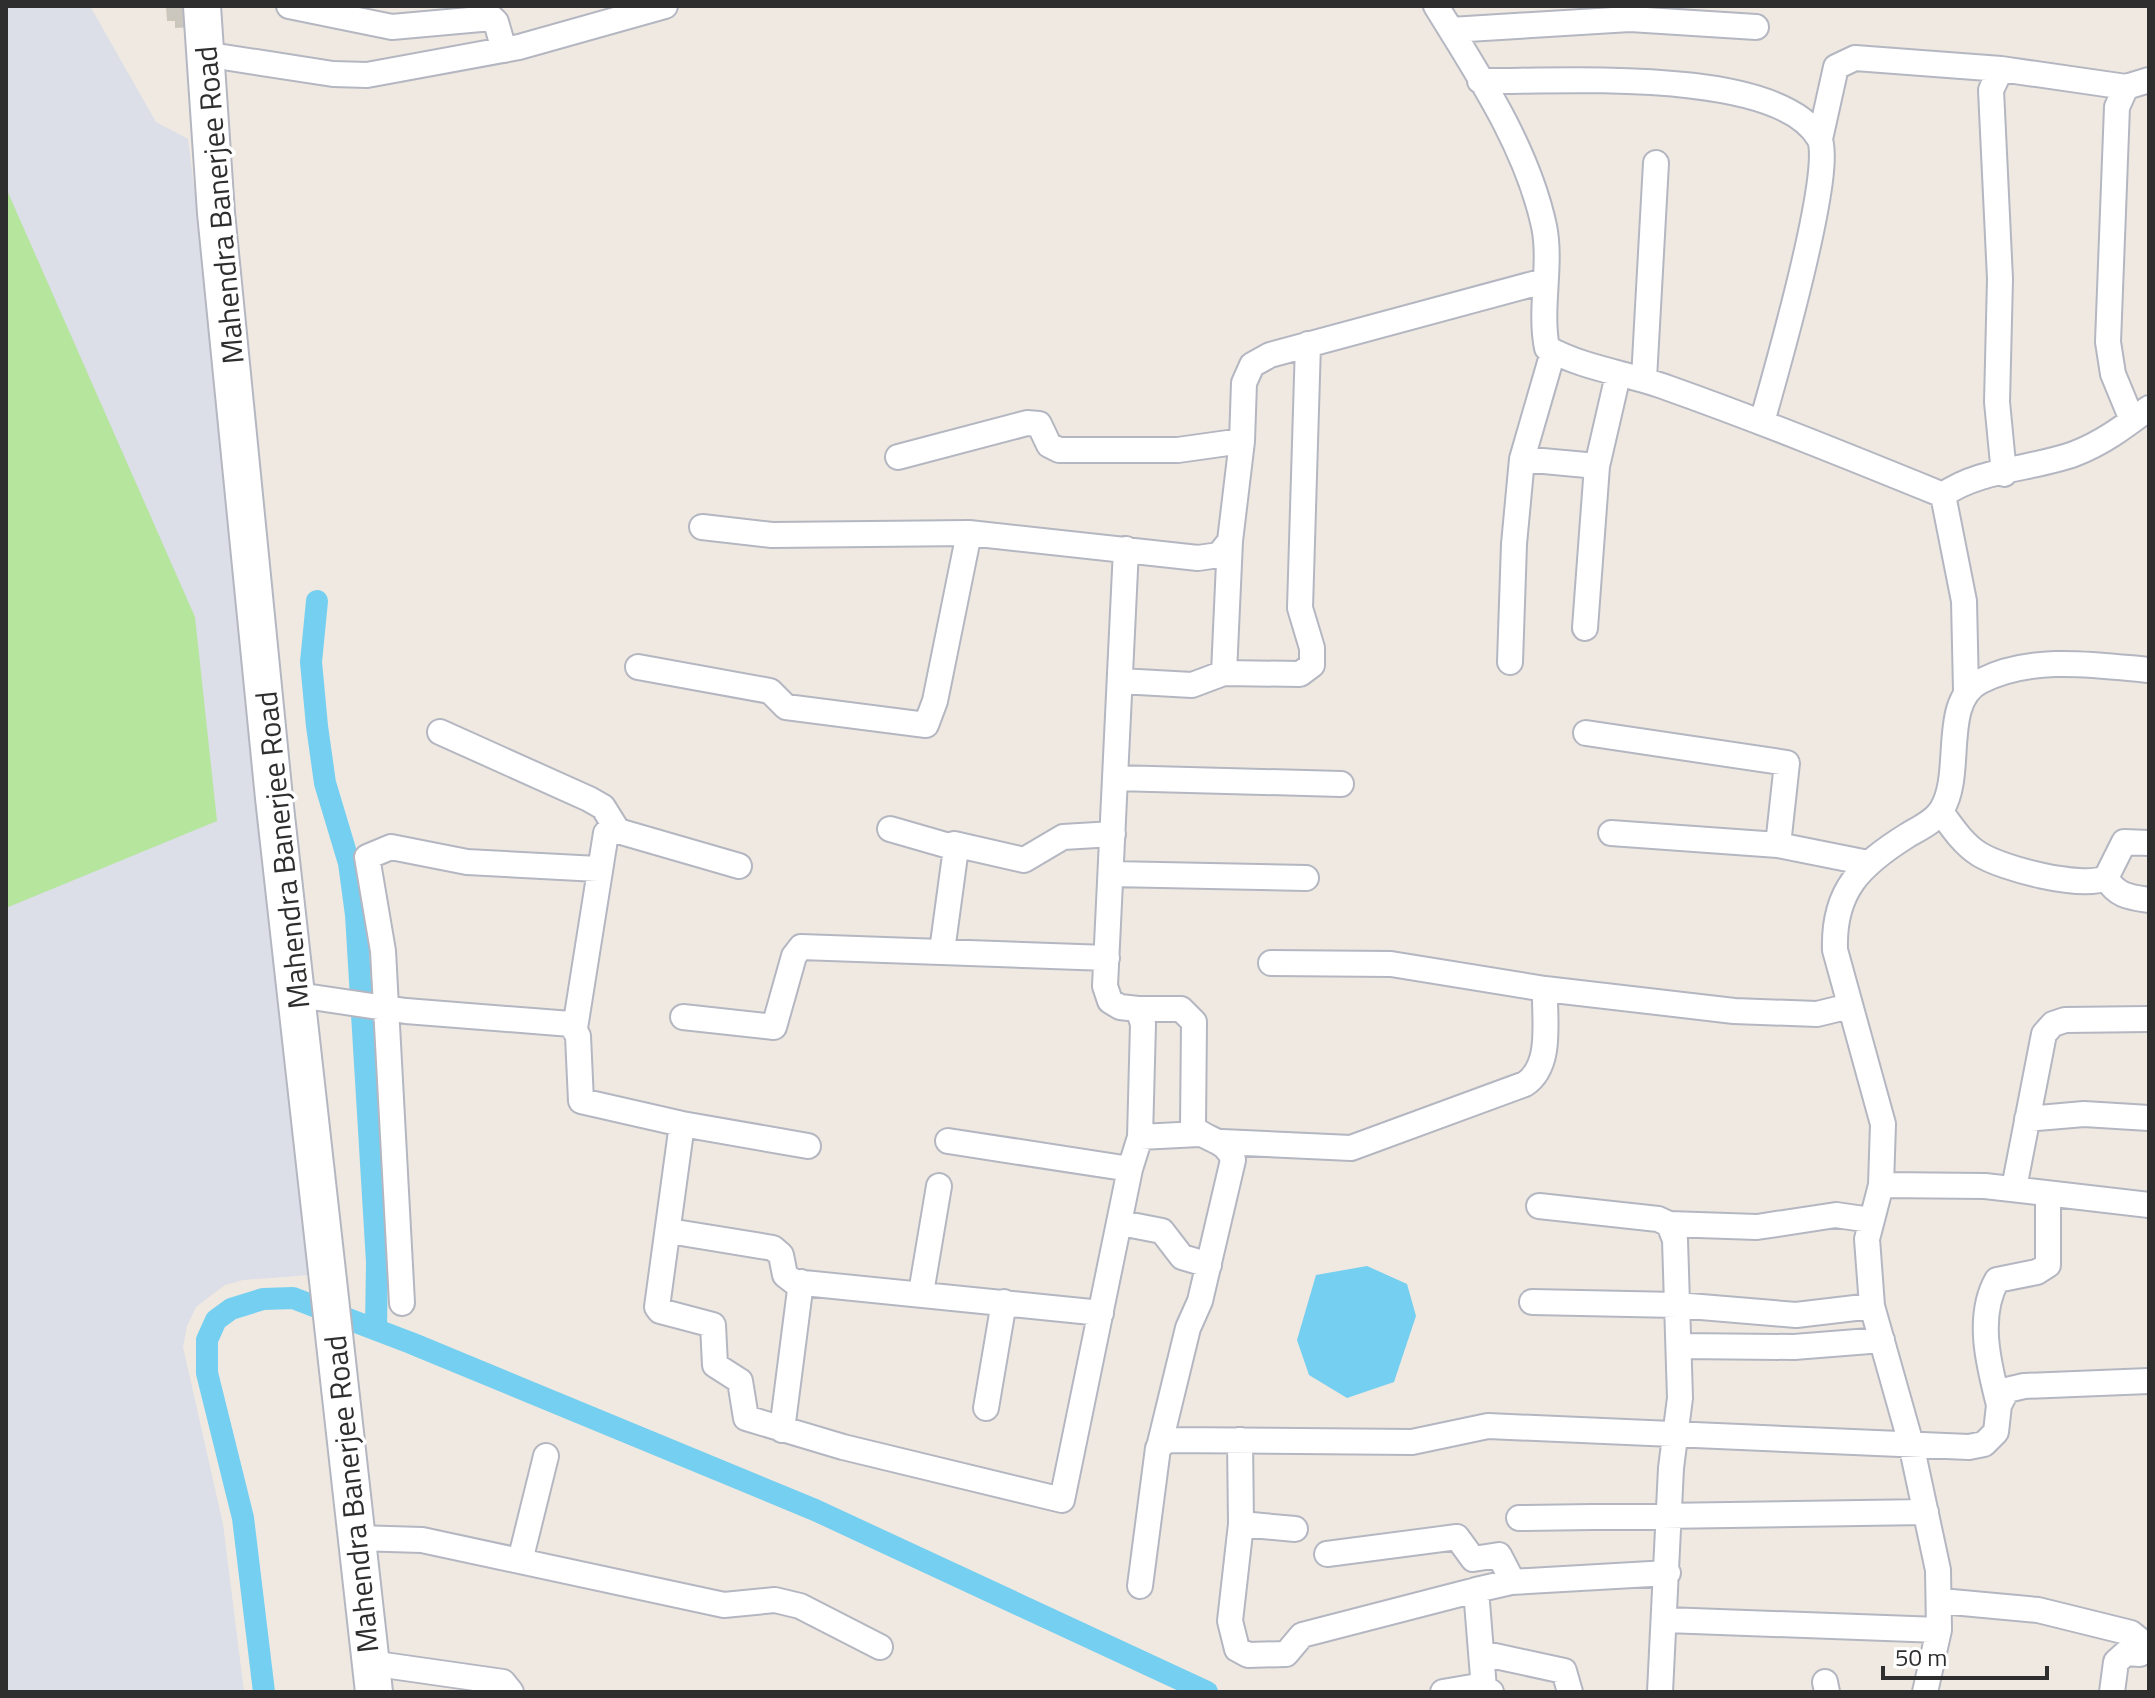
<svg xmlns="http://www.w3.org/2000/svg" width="2155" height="1698" font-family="'Titillium Web',sans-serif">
  <rect width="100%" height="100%" fill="#efe9e1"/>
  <path fill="#dcdee8" d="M6 6H90L156 122 188 139 216 364 309 1275 243 1280 225 1285 196 1307 187 1326 183 1347 223 1524 244 1692H6Z"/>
  <path fill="#b6e59e" d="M6 188 195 617 217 821 6 908Z"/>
  <path fill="#75cff0" d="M1367 1266 1407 1284 1416 1316 1394 1382 1347 1398 1309 1375 1297 1340 1316 1275Z"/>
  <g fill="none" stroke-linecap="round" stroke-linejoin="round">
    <path stroke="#75cff0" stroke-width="22" d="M317 601 311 662 317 726 325 783 349 863 356 915 377 1262 376 1329
      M264 1692 243 1518 207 1373V1340L216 1320 231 1309 263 1299 293 1298 411 1343 815 1510 1207 1692"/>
  </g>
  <path fill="#cbc7bf" stroke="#cbc5ba" stroke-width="2" d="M167 6H191L192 26 176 27V20H168Z"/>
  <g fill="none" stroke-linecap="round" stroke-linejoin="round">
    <g stroke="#b4b7c1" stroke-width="28">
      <path id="street" d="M289 6 392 27 492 18 496 22 504 50
        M1436 6C1478 74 1527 147 1544 226 1552 265 1539 308 1547 348 1585 369 1628 373 1668 388 1761 421 1852 458 1943 495 1979 469 2033 469 2074 454 2103 443 2125 426 2149 408
        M1451 30 1630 19 1756 27
        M204 54 333 74 367 75 519 47 665 6
        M2001 69 1991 90 2000 279 1997 402 2004 474
        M1480 81C1556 82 1776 66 1819 138 1836 166 1774 379 1762 422
        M1820 139 1836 67 1855 58 2001 69 2126 87
        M1644 379 1656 163
        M2132 420 2113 374 2108 342 2117 107 2126 87 2149 80
        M898 457 1027 423 1039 424 1049 445 1059 450H1178L1242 441
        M1522 459 1597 466
        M1943 495 1964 601 1966 690
        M702 527 772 535 969 533 1198 558 1219 555 1230 541 1242 441 1244 383 1252 365 1270 355 1544 281
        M1585 628 1597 466 1618 375
        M1510 662 1514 544 1522 459 1553 352
        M638 667 770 691 786 707 926 725 935 701 969 533
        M1224 673 1300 674 1312 665V648L1300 608 1308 344
        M1120 681 1192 685 1224 673 1230 541
        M440 732 589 799 603 807 618 831
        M1586 733 1787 763 1778 845 1868 863
        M1115 778 1341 784
        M1941 812C1952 827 1963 844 1979 854 2003 869 2081 889 2106 878L2124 842 2149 843
        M890 829 956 848 942 951
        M1611 833 1778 845
        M954 844 1024 860 1063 837 1113 834
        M1111 874 1306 878
        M2106 878C2117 896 2129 897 2149 900
        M1271 963 1391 964 1545 989 1734 1011 1817 1014 1850 1006
        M298 995 406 1011 571 1024 578 1036 581 1101 682 1124 657 1307 660 1311 713 1325 715 1365 740 1381 746 1418 843 1447 1062 1500 1130 1169 1140 1137 1143 1024 1138 1009 1120 1007 1110 1001 1105 986 1126 549
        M1138 1009H1181L1194 1022 1193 1127C1207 1142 1226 1138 1233 1160L1200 1301 1188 1328 1160 1443
        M683 1017 774 1027 794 956 801 947 1107 958
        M575 1028 606 833 618 831 739 866
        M2027 1119 2084 1114 2149 1118
        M682 1124 808 1146
        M1140 1137 1199 1134
        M948 1141 1130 1169
        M1222 1142 1351 1148 1525 1084C1553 1065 1544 1020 1545 989
        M1881 1185 1985 1186 2149 1205
        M2014 1188 2044 1034 2053 1024 2065 1020 2149 1019
        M1539 1206 1658 1219 1669 1224 1675 1240 1680 1398 1671 1468 1660 1692
        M1121 1223 1162 1231 1182 1257 1209 1265
        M1669 1224 1757 1227 1836 1215 1871 1220
        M669 1231 773 1248 781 1255 785 1275 794 1282 1101 1313
        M921 1293 939 1186
        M1532 1302 1677 1305 1796 1315 1872 1306
        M402 1303 383 951 367 857 391 847 467 862 598 869
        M1679 1346 1794 1347 1882 1340
        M1999 1405C1989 1366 1976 1317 1997 1280L2037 1272 2048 1265V1194
        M986 1408 1004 1302
        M782 1430 801 1282
        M1240 1440 1241 1524 1230 1621 1237 1649 1248 1655 1286 1654 1302 1635 1476 1590 1484 1689
        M1519 1518 1926 1512
        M1241 1524 1295 1529
        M356 1538 422 1540 724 1605 775 1600 800 1606 880 1647
        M1327 1554 1457 1537 1473 1559 1499 1555 1513 1582
        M520 1561 546 1456
        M1140 1586 1158 1448 1167 1440 1412 1442 1488 1426 1969 1447 1984 1444 1996 1432 1999 1405 2007 1390 2024 1386 2149 1381
        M1476 1590 1511 1582 1668 1573
        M1941 1601 2038 1610 2131 1633 2141 1641 2140 1654 2126 1653 2116 1662 2112 1692
        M1666 1620 1939 1630
        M1481 1653 1564 1671 1570 1692
        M370 1663 503 1682 511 1692
        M1825 1682 1827 1692
        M1443 1692 1478 1686 1491 1692
        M1925 1692 1939 1630 1938 1570 1911 1444 1872 1306 1867 1239 1881 1185 1883 1124 1835 950C1833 891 1860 865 1908 835 1920 828 1935 821 1942 809 1964 773 1940 701 1981 681 2032 655 2095 665 2149 670"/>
    </g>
    <g stroke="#b4b7c1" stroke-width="40">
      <path id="secondary" d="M202 6 216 213 274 798 374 1692"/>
    </g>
    <use href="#street" stroke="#fff" stroke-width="24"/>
    <use href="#secondary" stroke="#fff" stroke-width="36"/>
  </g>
  <g text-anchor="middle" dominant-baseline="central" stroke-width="7" stroke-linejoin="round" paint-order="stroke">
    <g font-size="30" fill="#2e2e2e" stroke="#fff">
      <text transform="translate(219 205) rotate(-95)">Mahendra Banerjee Road</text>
      <text transform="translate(282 850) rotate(-96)">Mahendra Banerjee Road</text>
      <text transform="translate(351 1494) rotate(-96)">Mahendra Banerjee Road</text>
    </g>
  </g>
  <rect width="2155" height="1698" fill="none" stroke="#2e2e2e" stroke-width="16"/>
  <path d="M1883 1666v12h164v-12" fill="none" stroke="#2e2e2e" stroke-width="4"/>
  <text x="1895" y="1666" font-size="24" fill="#2e2e2e" stroke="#ffffff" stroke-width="6" paint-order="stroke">50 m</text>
</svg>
